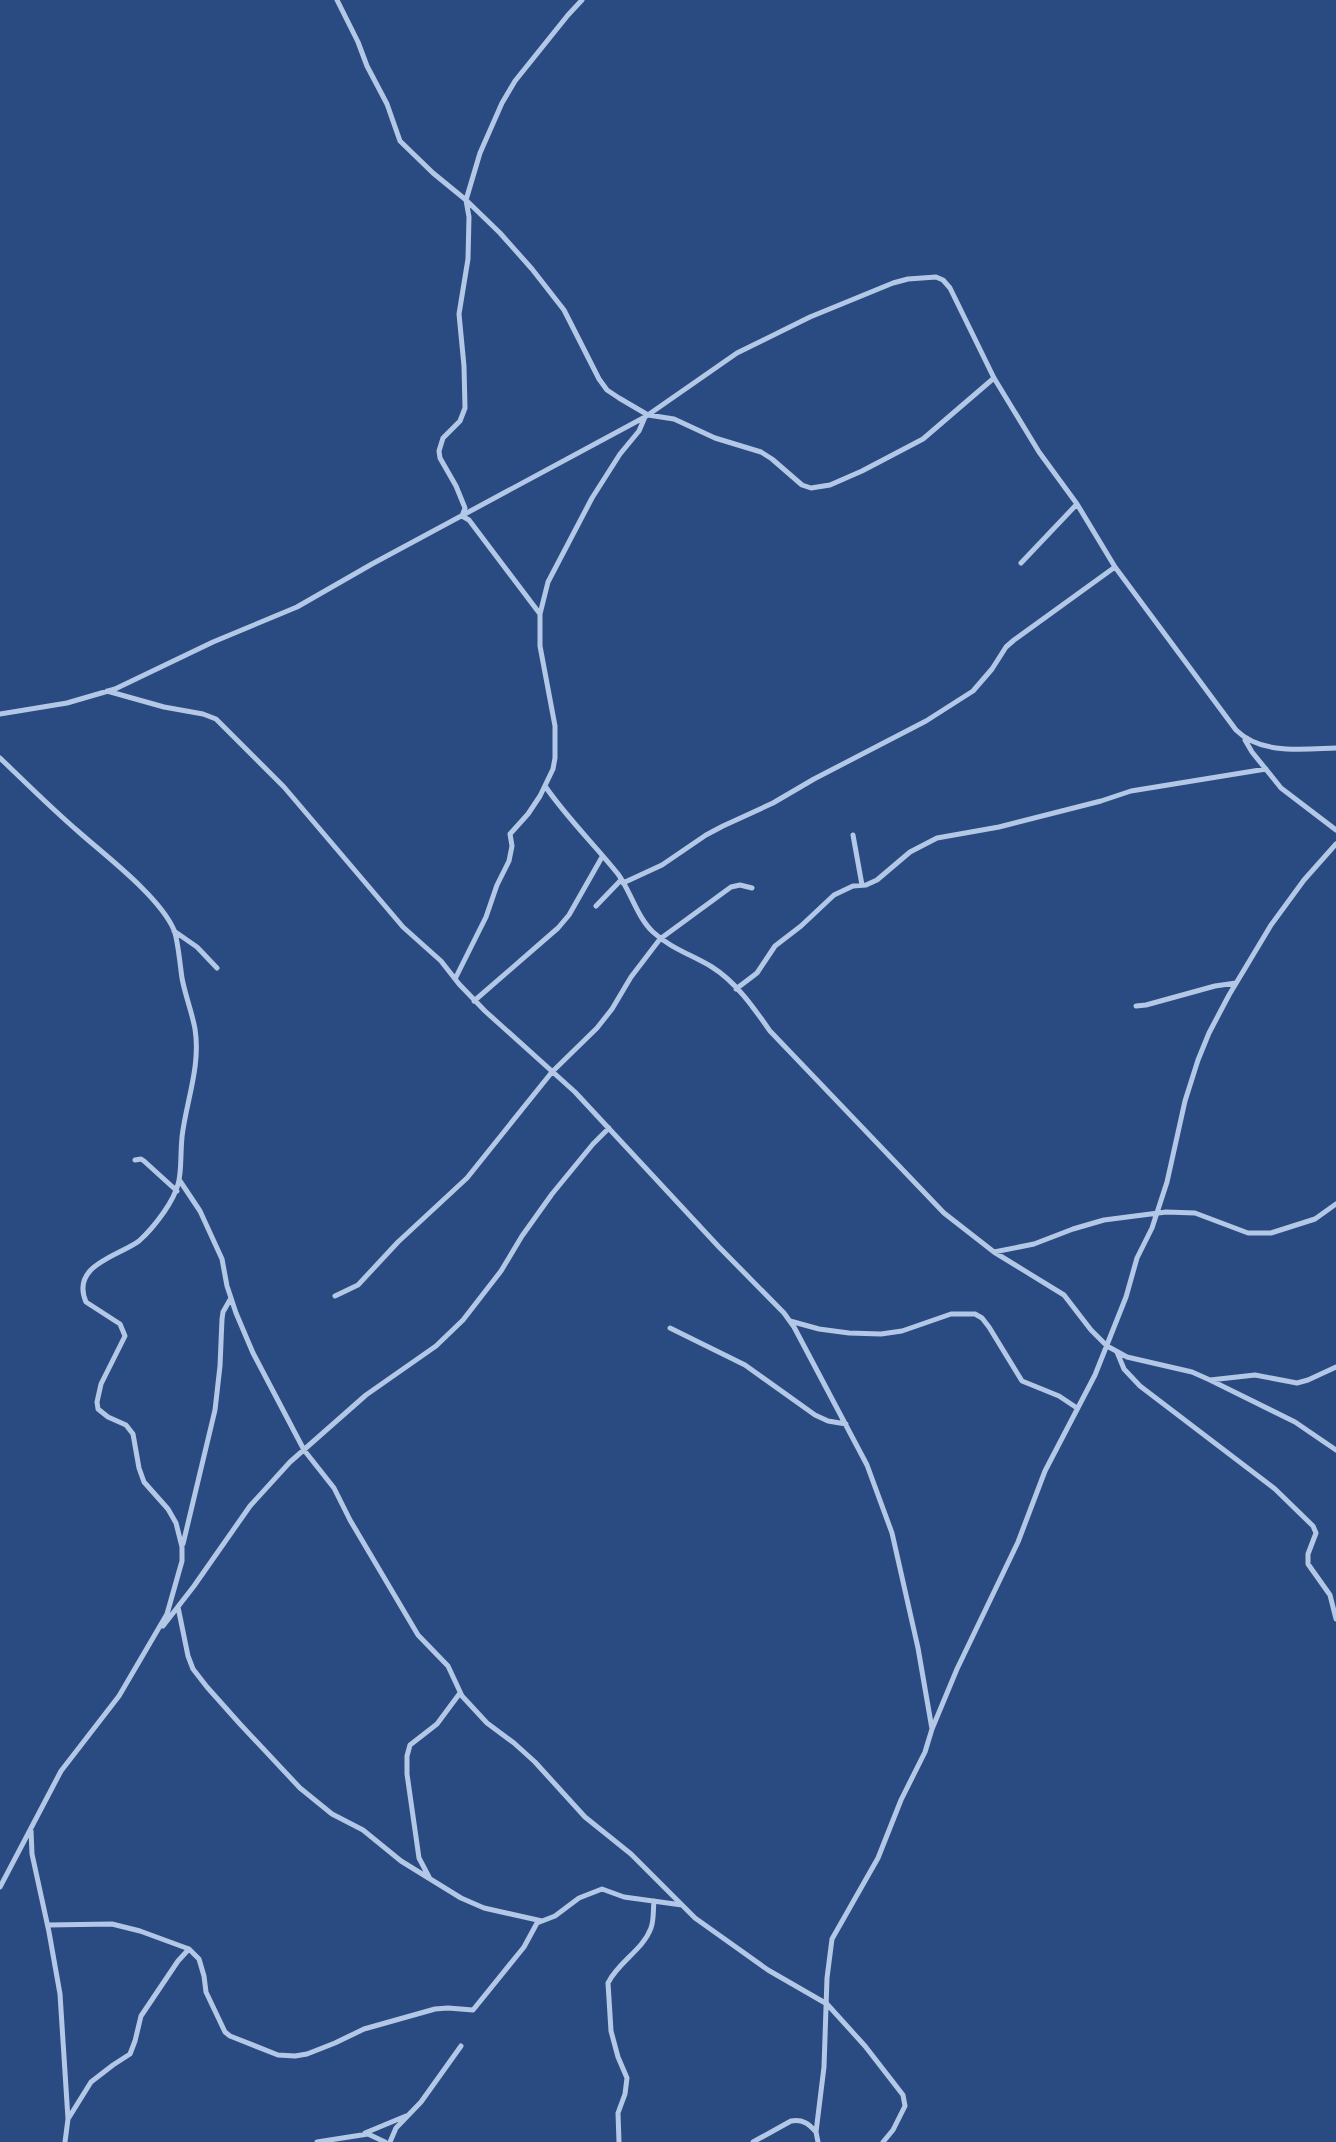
<svg xmlns="http://www.w3.org/2000/svg" width="1336" height="2142" font-family="'Sofia Sans Condensed',sans-serif">
  <rect width="100%" height="100%" fill="#2a4b81"/>
  <g fill="none" stroke-linecap="round" stroke-linejoin="round">
    <path stroke="#b3c7e6" stroke-width="5" d="M337 0 358 42 367 66 387 104 400 141 433 173 466 200 500 233 532 269 564 310 599 379 607 390 619 398 648 415 674 419 715 438 761 452 772 459 802 485 811 488 830 485 862 471 923 439 994 378
      M1021 563 1077 504
      M540 614 469 520 462 516 465 508 456 486 440 458 439 451 443 438 460 421 465 408 464 366 459 314 468 259 469 217 466 200 480 153 502 103 515 81 568 15 582 0
      M107 691 164 707 203 714 216 719 284 787 403 927 441 961 459 984 485 1011 575 1092 719 1247 784 1313 794 1327 867 1465 892 1533 918 1648 932 1729
      M0 714 67 703 115 689 213 642 297 607 372 564 645 417 737 353 810 317 893 283 908 279 936 277 943 280 950 288 994 378 1039 452 1077 504 1115 567 1236 730C1261 755 1303 749 1336 748
      M1245 740 1252 752 1281 788 1336 830
      M0 758C26 783 52 809 80 833 106 856 160 897 174 930 178 940 180 965 182 978 185 995 192 1012 195 1029 201 1066 186 1102 182 1137 179 1171 185 1182 164 1212 157 1222 148 1233 139 1241 119 1256 70 1265 86 1302L120 1324 125 1336 101 1384 97 1402 98 1409 108 1417 126 1425 133 1434 139 1468 144 1482 168 1509 176 1523 182 1547V1561L167 1614 119 1696 61 1771 0 1887
      M545 786C567 818 594 844 618 874 631 892 637 917 653 932 670 948 692 955 712 967 736 982 754 1008 770 1031L944 1213 994 1252 1064 1295 1091 1330 1107 1346 1127 1357 1192 1372 1210 1380 1295 1422 1336 1450
      M853 835 862 885
      M623 883 662 865 706 835 723 826 773 803 814 779 926 721 973 691 992 669 1006 647 1014 640 1115 567
      M596 906 621 880
      M174 931 197 947 217 968
      M455 979 486 917 497 885 509 861 512 846 510 834 528 814 540 796 553 769 555 758V726L540 646V614L548 582 592 498 620 454 639 431 645 417
      M736 989 757 973 775 946 801 926 834 895 853 886 866 885 877 880 910 852 937 838 999 827 1101 801 1131 791 1266 769
      M474 1001 558 928 569 915 602 857
      M1136 1006 1146 1005 1215 986 1236 983
      M135 1160 141 1159 144 1161 177 1191
      M180 1181 200 1211 222 1259 227 1286 236 1313 253 1353 304 1450 334 1488 350 1520 418 1635 448 1666 462 1696 487 1723 514 1743 535 1762 585 1817 631 1854 695 1918 768 1970 827 2004 865 2046 903 2095 905 2106 893 2130 883 2142
      M994 1252 1034 1244 1073 1229 1104 1220 1166 1212 1195 1213 1248 1233H1271L1315 1219 1336 1204
      M335 1296 358 1285 398 1242 467 1178 552 1072 597 1028 612 1009 631 977 660 939 731 887 740 885 752 888
      M790 1321 819 1329 849 1333 881 1334 902 1331 951 1314H975L982 1318 989 1327 1022 1381 1059 1396 1077 1408
      M670 1328 745 1365 815 1415 828 1421 846 1424
      M1117 1352 1124 1369 1140 1386 1275 1489 1313 1526 1316 1533 1308 1554V1564L1330 1595 1336 1619
      M1210 1380 1255 1375 1297 1383 1308 1380 1336 1367
      M183 1544 215 1410 220 1366 222 1319 223 1312 231 1298
      M178 1607 188 1656 193 1669 207 1687 240 1724 300 1788 332 1814 363 1830 401 1861 461 1898 484 1908 542 1921
      M163 1626 194 1586 250 1506 290 1462 366 1395 436 1346 463 1320 501 1271 522 1236 552 1194 593 1144 609 1128
      M31 1830 32 1854 49 1932 60 1994 68 2119 65 2142
      M429 1877 419 1858 407 1774V1756L410 1745 437 1724 460 1693
      M48 1925 112 1924 140 1931 189 1949 199 1959 204 1976 206 1992 225 2032 230 2036 278 2055 295 2056 307 2054 335 2043 364 2029 435 2009 448 2008 473 2010 524 1947 537 1923 555 1916 579 1898 602 1889 624 1897 682 1905
      M68 2119 91 2082 113 2065 130 2054 135 2041 141 2016 178 1961 189 1949
      M365 2133 406 2116
      M317 2142 368 2134 385 2142
      M390 2142 396 2128 421 2102 461 2046
      M619 2142 618 2113 625 2094 627 2078 618 2057 611 2031 608 1983C618 1962 643 1950 651 1928 654 1920 653 1910 654 1901
      M753 2142 791 2121C803 2119 809 2124 816 2132
      M818 2142 816 2132 824 2067 827 1978 832 1939 878 1858 901 1800 925 1752 932 1729 957 1669 1018 1542 1045 1471 1095 1375 1126 1297 1137 1258 1152 1228 1167 1182 1185 1101 1198 1060 1209 1033 1229 995 1271 925 1304 880 1336 844"/>
  </g>
</svg>
